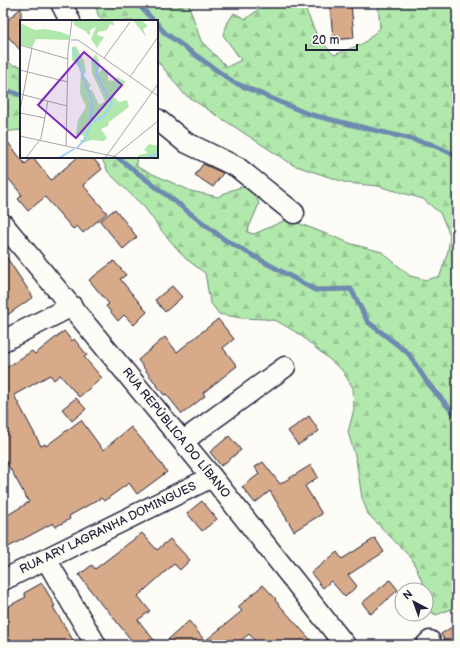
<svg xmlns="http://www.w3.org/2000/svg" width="460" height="648" font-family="'Balsamiq Sans',sans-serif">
  <defs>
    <pattern id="forest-firs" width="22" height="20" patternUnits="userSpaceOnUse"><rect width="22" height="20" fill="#b1e8ac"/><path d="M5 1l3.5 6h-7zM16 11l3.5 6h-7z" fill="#98c795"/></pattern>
  </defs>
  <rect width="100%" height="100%" fill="#fdfcf7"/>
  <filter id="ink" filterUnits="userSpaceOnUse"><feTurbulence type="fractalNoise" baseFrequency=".025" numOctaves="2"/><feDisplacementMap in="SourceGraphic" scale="8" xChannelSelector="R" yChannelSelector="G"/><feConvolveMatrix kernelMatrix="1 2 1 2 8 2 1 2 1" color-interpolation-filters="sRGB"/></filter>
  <g filter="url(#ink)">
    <path fill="url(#forest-firs)" stroke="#6a8574" d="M95 3H188L201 41 227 67 241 60 223 35 228 22 234 13 246 19 259 9 264 3H303L318 38 334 55 364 43 380 28 378 3H457V102L454 114 457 117V607L436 615 431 612 426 590 412 559 368 514 362 498 356 459 348 432 354 409 353 388 342 370 299 334 277 321 265 319 241 318 219 314 210 302 205 273 186 259 161 230 145 208 108 172 101 157H136L137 167 191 191 218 197 229 191 247 185 256 197 259 204 247 232 254 234 288 219 352 244 382 252 410 276 426 280 440 276 448 251 450 235 440 213 423 199 378 186 347 183 293 165 184 94 161 65 157 63V21H103L98 15Z
      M3 55 12 65 21 66V130L3 132Z"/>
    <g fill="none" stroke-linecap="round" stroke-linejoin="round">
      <path stroke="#6e8aaf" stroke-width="5" d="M137 3 154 21
        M157 24 165 33 233 82 308 114 431 144 457 156
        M3 89 21 95
        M117 157 225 240 315 290 351 289 368 322 408 353 427 382 457 417"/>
    </g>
    <path fill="#d7aa89" stroke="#22223b" d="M330 3H351L354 38 333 40Z
      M21 8V51L3 31V24Z
      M3 136 25 164 33 157 51 180 78 157H92L102 169 83 185 107 213 83 233 77 226 73 229 45 197 28 211 18 199 22 195 3 172Z
      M203 164 223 173 213 187 195 175Z
      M115 209 137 237 123 249 100 221Z
      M3 252 33 297 3 318Z
      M114 261 126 275 120 279 147 312 134 325 124 315 118 321 106 306 109 304 89 280Z
      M172 286 182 297 165 312 155 300Z
      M218 319 234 339 223 348 237 366 203 393 205 396 182 414 166 394 164 395 138 360 165 337 177 352Z
      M64 331 72 341 74 339 87 355 84 357 102 378 79 397 60 375 54 380 50 375 14 395 41 446 45 444 46 446 81 420 103 450 131 427 151 450 167 472 137 494 129 483 104 501 101 498 69 516 70 519 55 527 53 523 3 550V518L29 502 3 456V370L32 351 35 354Z
      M76 398 86 409 72 421 62 409Z
      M309 416 319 431 298 445 288 431Z
      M229 436 241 450 221 466 210 452Z
      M263 462 280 484 311 465 318 477 305 486 322 514 294 531 270 491 255 503 242 487 259 474 255 467Z
      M202 501 217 519 202 531 187 513Z
      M142 533 157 550 170 539 190 560 180 570 174 564 138 596 150 611 138 620 158 645H135L105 607 104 608 79 575 92 565 95 569Z
      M375 538 384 552 348 575 357 586 345 597 331 581 323 588 311 573 337 552 342 559Z
      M390 580 398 590 371 614 362 603Z
      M42 583 55 606 53 607 76 645H3V609L26 597 24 593Z
      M263 585 276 599 275 600 315 645H259L249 634 235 645H162L189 621 205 641 242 611 238 607Z
      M457 624V645H447L441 634Z"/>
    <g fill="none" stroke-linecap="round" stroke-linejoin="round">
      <g stroke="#22223b" stroke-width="23">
        <path id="minor" d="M61 3 70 21
          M157 119 185 142 237 167 294 213
          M3 224 212 477 345 645
          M3 341 72 306
          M183 442 194 433 285 367
          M46 559 96 645
          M3 580 212 477
          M426 645 430 641"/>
      </g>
      <use href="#minor" stroke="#fdfcf7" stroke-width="20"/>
    </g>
  </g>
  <g text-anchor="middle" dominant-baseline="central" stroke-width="4" stroke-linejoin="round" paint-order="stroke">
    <g font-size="12" fill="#22223b" stroke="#fdfcf7">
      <text transform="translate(176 433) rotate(51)">RUA REPÚBLICA DO LÍBANO</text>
      <text transform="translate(108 528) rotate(-26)">RUA ARY LAGRANHA DOMINGUES</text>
    </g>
  </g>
  <g transform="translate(20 20)">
    <rect width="138" height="138" fill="#fdfcf7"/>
    <path d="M53 0H93L94 6 90 4 87 10 78 12 77 15 84 17 77 28 71 19 76 7 70 10V16L65 11 54 5ZM113 0H121L128 6 123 9 126 17ZM0 3 15 10 25 9 41 12 49 15V20L16 19 12 28 0 24ZM56 26 64 41 66 52 63 55 71 65 68 69 72 70 79 85 85 81 72 53 71 40 76 34 80 44 78 54 81 50H88V60L93 61 97 57 106 62 93 76 99 82 107 80 109 87 89 102 88 106 81 109 87 118 84 121 71 120 63 123 59 120H63L64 116 56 114 58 100 66 87 60 73 61 49 52 40V27ZM129 124 138 126V138H117L119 135 128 133 124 130Z" fill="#b1e8ac"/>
    <path fill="none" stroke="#a1d0fd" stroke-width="2" d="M53 28 72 81 71 102 65 119 57 128M73 102 84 96 92 84 77 55 75 40M39 138 54 129M127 138 138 133"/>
    <path fill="none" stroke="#a5a5ac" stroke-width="1" d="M51 20H58L138 76M0 25 48 39M84 38 110 2M0 50 48 62M110 57 138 17M0 74 47 86M0 91 12 28M0 93 25 98M0 116 101 138M46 126 48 31 52 0M6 138 21 118 28 81M85 138 138 64M92 138 138 101"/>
    <path fill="#7b2cbf" fill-opacity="0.15" stroke="#7b2cbf" stroke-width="2" d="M64 32 102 65 56 118 18 85Z"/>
    <rect width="138" height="138" fill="none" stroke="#22223b" stroke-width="2"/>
  </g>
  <rect width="460" height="648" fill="none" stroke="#fdfcf7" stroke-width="16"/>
  <rect x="8" y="8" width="444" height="632" fill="none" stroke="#22223b" stroke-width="1.5" filter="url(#ink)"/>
  <g transform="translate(414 602) rotate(319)"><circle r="19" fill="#fdfcf7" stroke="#a5a5ac"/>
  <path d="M0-3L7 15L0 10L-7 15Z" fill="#22223b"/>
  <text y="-6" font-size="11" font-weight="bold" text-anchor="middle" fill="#22223b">N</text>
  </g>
  <path d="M306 44v6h51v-6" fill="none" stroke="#22223b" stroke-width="2"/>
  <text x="312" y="44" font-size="12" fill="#22223b" stroke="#fdfcf7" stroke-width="3" paint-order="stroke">20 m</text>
</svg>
